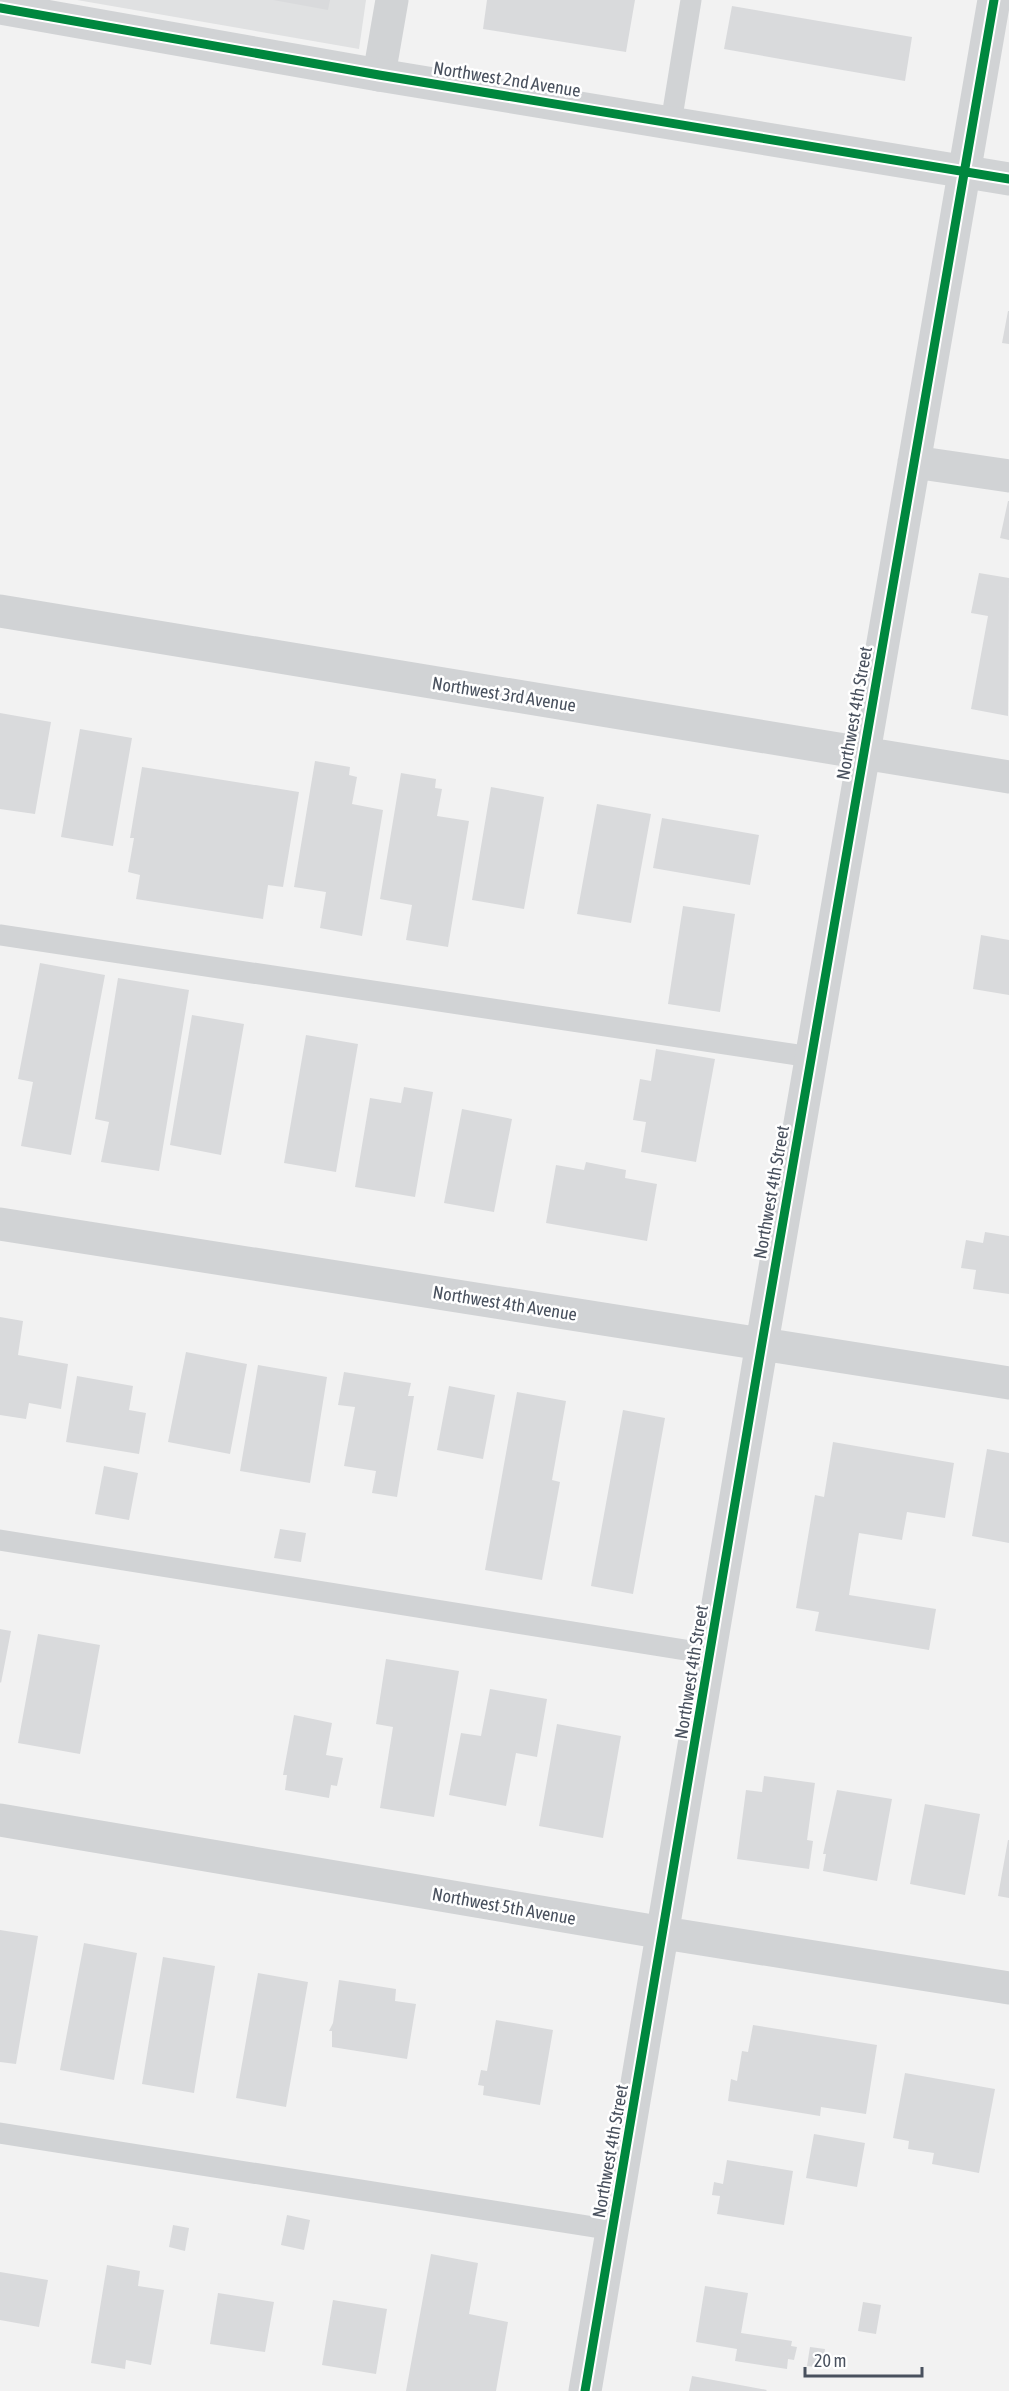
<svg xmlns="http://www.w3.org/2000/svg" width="1009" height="2391" font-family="'Asap Condensed',sans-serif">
  <rect width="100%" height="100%" fill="#f2f2f2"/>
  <path fill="#e0e1e2" d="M77 0H366L359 49Z"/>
  <path fill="#d9dadc" d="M273 0H330L328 10Z
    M487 0H635L626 52 483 29Z
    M732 6 912 37 905 81 724 49Z
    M1008 311H1009V344L1002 343Z
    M1008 501H1009V540L1000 538Z
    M979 573 1009 578 1008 716 971 709 988 616 971 613Z
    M0 713 51 722 35 814 0 809Z
    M80 729 132 738 113 846 61 837Z
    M315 761 350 767 349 775 357 777 352 804 383 810 362 936 320 928 326 892 294 887Z
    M142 767 299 792 283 887 268 885 263 919 136 899 140 875 128 872 134 838H130Z
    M401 773 436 779 435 788 442 789 437 816 469 821 448 947 406 940 412 905 380 899Z
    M491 787 544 797 524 909 472 900Z
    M597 804 651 814 631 923 577 914Z
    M662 818 759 835 750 885 653 868Z
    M683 906 735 914 720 1012 668 1004Z
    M981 935 1009 940V995L973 989Z
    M40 963 105 975 71 1155 21 1146 33 1082 18 1079Z
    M118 978 189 990 159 1171 101 1162 109 1122 95 1119Z
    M192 1015 244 1024 221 1155 170 1145Z
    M306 1035 358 1044 336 1172 284 1163Z
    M656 1049 715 1059 696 1162 641 1152 646 1122 633 1120 640 1079 651 1081Z
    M404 1087 433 1092 415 1197 355 1187 370 1098 401 1103Z
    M462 1109 512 1119 494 1212 444 1203Z
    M586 1162 626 1170 625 1178 657 1184 647 1241 546 1223 556 1165 584 1170Z
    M985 1232 1009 1236V1294L973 1289 976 1270 961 1268 966 1240 983 1243Z
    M0 1317 23 1321 18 1355 68 1364 61 1409 29 1403 26 1419 0 1415Z
    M186 1352 247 1364 230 1454 168 1442Z
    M258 1365 327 1377 310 1483 240 1471Z
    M344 1372 411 1383 408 1396H414L397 1497 372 1493 376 1471 344 1466 355 1407 338 1405Z
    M77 1376 133 1386 129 1410 146 1413 139 1454 66 1442Z
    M449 1386 495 1395 483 1459 437 1450Z
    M517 1392 566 1401 552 1480 560 1482 542 1580 485 1570Z
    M623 1410 665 1418 633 1594 591 1586Z
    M833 1442 954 1463 945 1518 907 1512 902 1540 859 1533 849 1595 936 1609 929 1650 815 1631 819 1612 796 1608 815 1495 824 1497Z
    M987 1449 1009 1453V1543L972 1536Z
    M104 1466 138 1473 129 1520 95 1514Z
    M280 1529 306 1533 301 1562 274 1558Z
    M0 1629 11 1631 1 1683 0 1682Z
    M38 1634 100 1645 80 1754 18 1743Z
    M386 1659 459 1671 434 1817 380 1808 393 1727 376 1724Z
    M490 1689 547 1699 537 1757 516 1753 506 1806 449 1795 461 1733 481 1736Z
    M294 1715 332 1723 326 1755 343 1758 337 1786 331 1785 329 1798 285 1790 287 1775H283Z
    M557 1724 621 1736 603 1838 539 1826Z
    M764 1776 815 1783 807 1840 813 1841 809 1869 737 1859 746 1790 762 1792Z
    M837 1790 892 1799 877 1881 823 1871 826 1854H823Z
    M925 1804 980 1814 965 1895 910 1884Z
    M1008 1840H1009V1898L998 1896Z
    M0 1930 38 1936 16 2064 0 2062Z
    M84 1943 137 1953 114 2080 60 2070Z
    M163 1957 215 1966 194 2093 142 2084Z
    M258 1973 308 1982 286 2107 236 2098Z
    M339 1980 396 1989 395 2001 416 2004 407 2059 332 2047V2031H329L333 2023Z
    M496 2020 553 2030 540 2105 483 2095 484 2086 478 2085 481 2070 487 2071Z
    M753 2025 877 2045 866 2114 821 2107 820 2116 728 2101 731 2079 737 2081 742 2051 748 2052Z
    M905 2073 995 2089 979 2173 932 2164 934 2153 908 2149 909 2141 893 2138Z
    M814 2134 865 2143 857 2187 806 2178Z
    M727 2160 793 2171 784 2225 717 2214 720 2196 712 2195 714 2182 723 2184Z
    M287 2215 310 2220 304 2250 281 2245Z
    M173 2225 189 2228 185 2251 169 2247Z
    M431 2254 478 2263 469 2314 508 2322 496 2391H406Z
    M107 2265 140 2271 138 2286 164 2290 151 2365 126 2360 125 2369 91 2363Z
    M0 2272 48 2280 39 2327 0 2320Z
    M705 2286 748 2293 741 2333 792 2341 791 2346 797 2347 794 2360 788 2359 787 2369 735 2361 737 2349 696 2342Z
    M218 2293 274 2302 265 2352 210 2344Z
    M333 2300 387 2309 376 2374 322 2365Z
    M863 2302 881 2305 876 2334 858 2331Z
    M810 2347 825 2349 822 2368 807 2366Z
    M692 2376 767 2390 766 2391H689Z"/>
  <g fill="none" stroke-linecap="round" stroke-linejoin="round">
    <path stroke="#d1d3d5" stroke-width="21" d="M671 123 691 0
      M0 935 811 1057
      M0 1540 710 1654
      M0 2133 613 2230"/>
    <path stroke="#d1d3d5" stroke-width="33" d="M379 75 392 0
      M914 462 1009 476
      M0 611 1009 777
      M0 1224 1009 1383
      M0 1820 664 1933 1009 1988
      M585 2391 762 1343 994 0"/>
    <path stroke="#d1d3d5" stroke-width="33" d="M0 8 379 75 1009 179"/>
    <g stroke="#fff" stroke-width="13">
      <path id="cycleway" d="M0 8 379 75 1009 179
        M585 2391 762 1343 994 0"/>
    </g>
    <use href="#cycleway" stroke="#00873e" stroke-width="9"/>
  </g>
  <g text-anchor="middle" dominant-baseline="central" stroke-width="5" stroke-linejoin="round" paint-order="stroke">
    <g font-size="18" fill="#49515e" stroke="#fff">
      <text transform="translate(507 79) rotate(9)">Northwest 2nd Avenue</text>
      <text transform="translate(504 694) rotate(9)">Northwest 3rd Avenue</text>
      <text transform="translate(854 713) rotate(-80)">Northwest 4th Street</text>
      <text transform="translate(771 1192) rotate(-80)">Northwest 4th Street</text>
      <text transform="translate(505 1303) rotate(9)">Northwest 4th Avenue</text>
      <text transform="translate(691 1672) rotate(-81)">Northwest 4th Street</text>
      <text transform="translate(504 1906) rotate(10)">Northwest 5th Avenue</text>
      <text transform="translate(610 2151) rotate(-80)">Northwest 4th Street</text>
    </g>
  </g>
  <path d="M805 2367v9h117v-9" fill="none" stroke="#49515e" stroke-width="3"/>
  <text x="814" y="2367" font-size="18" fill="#49515e" stroke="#ffffff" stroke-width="4.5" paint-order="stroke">20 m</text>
</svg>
